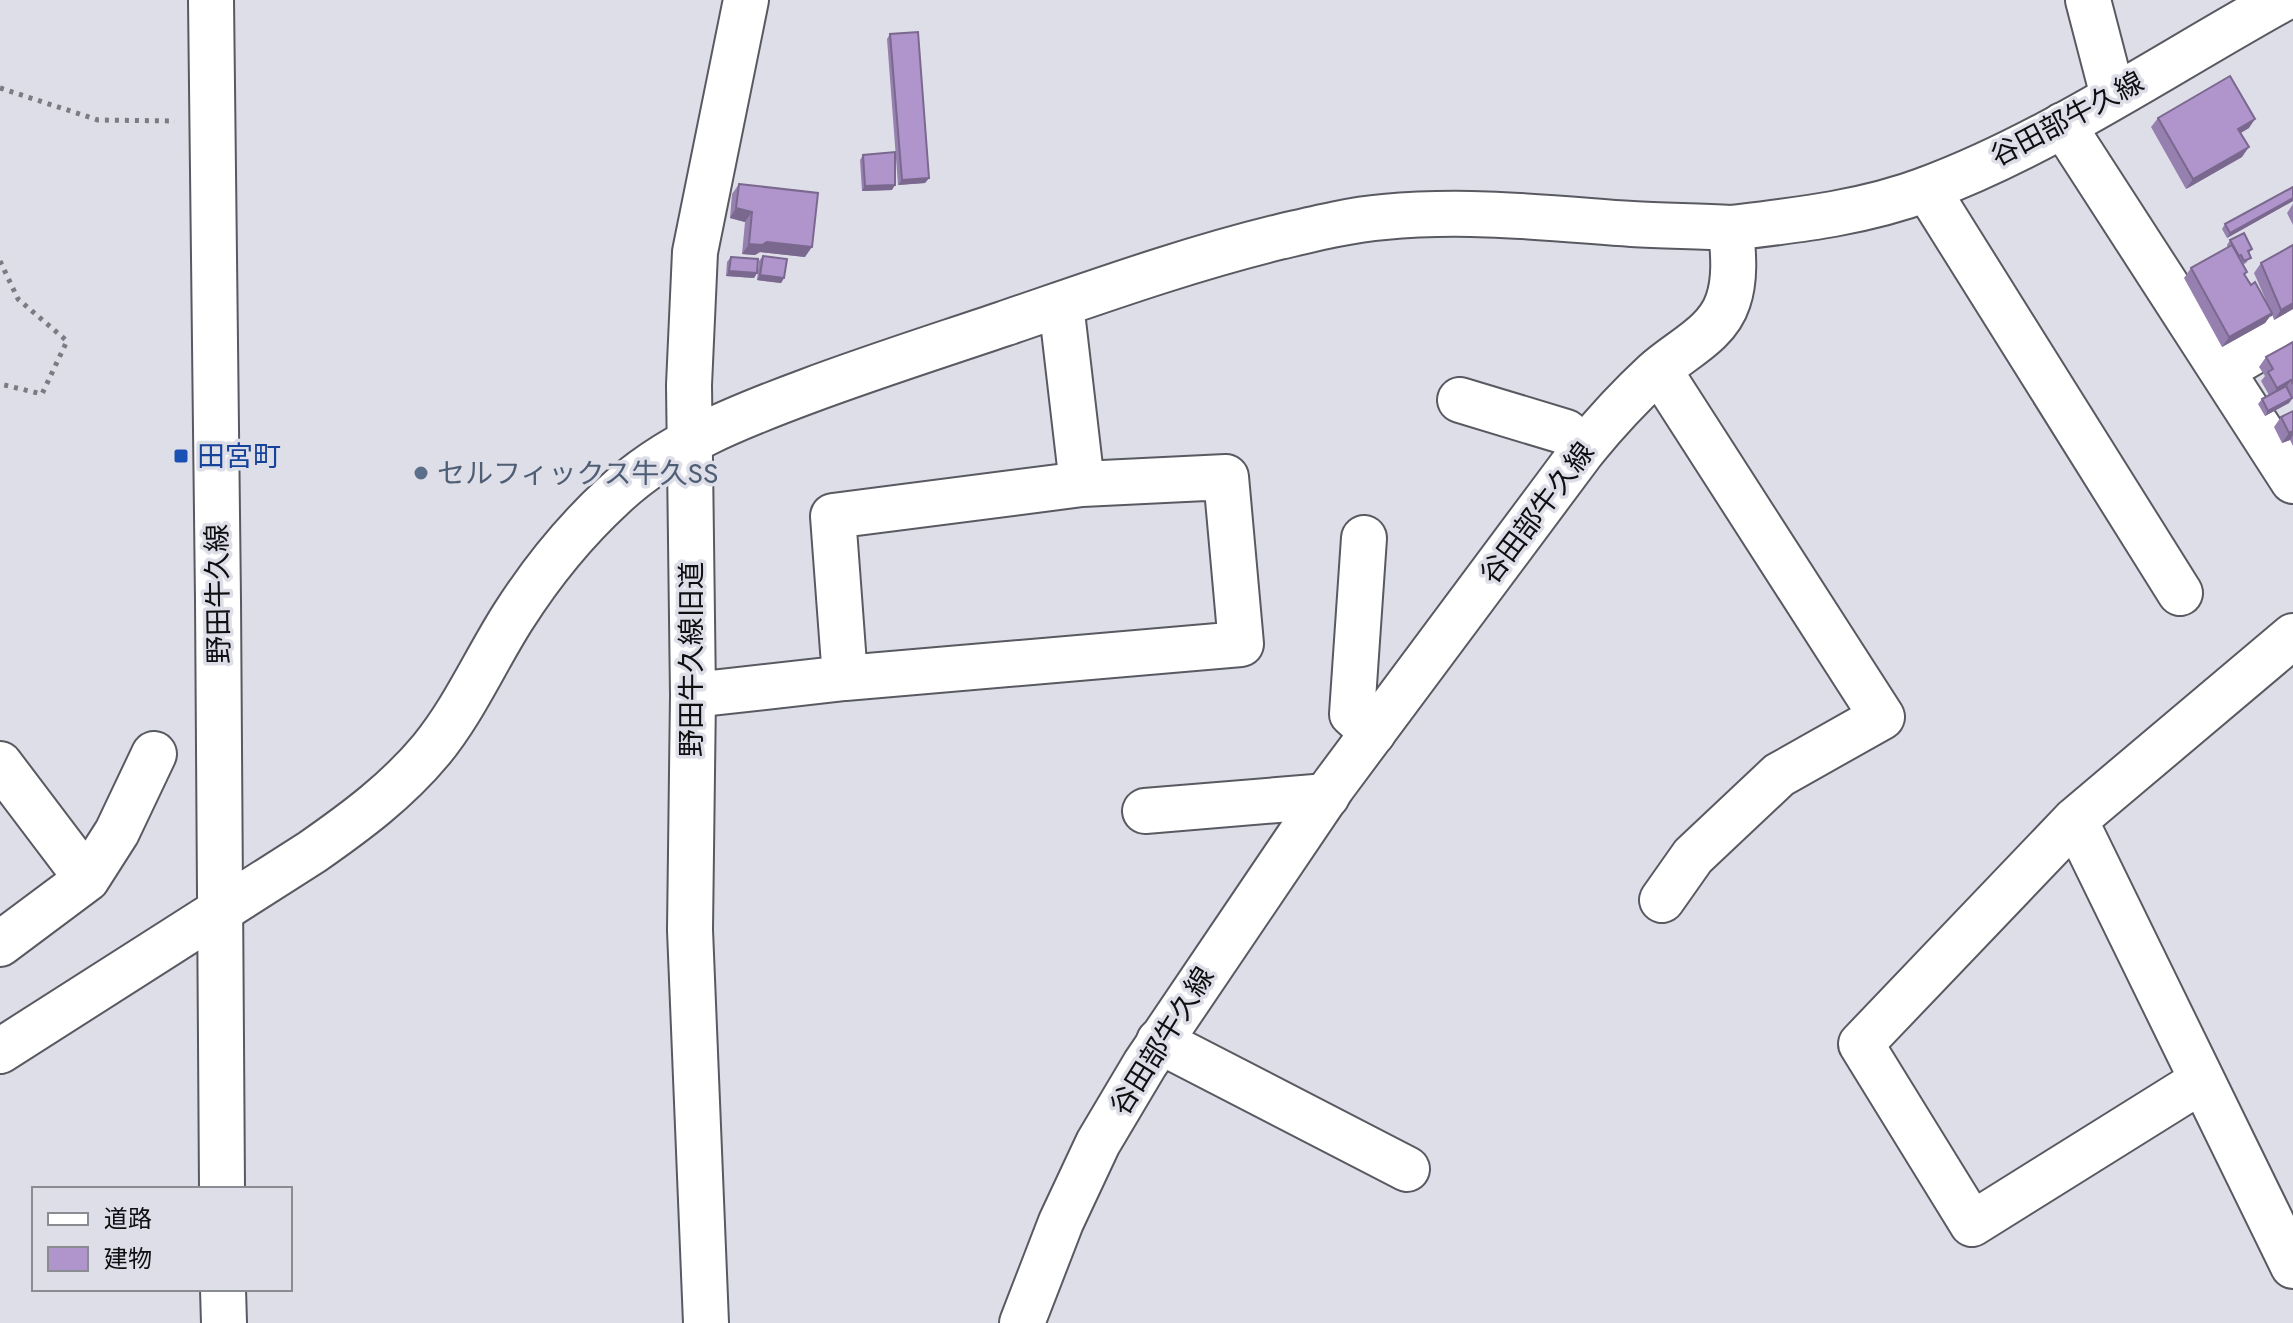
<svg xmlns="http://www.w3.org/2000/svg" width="2293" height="1323" font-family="Jost,'Noto Sans JP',sans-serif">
  <rect width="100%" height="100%" fill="#dedee8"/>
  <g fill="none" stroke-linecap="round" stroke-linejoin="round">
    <g stroke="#595961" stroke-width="48">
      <path id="minor" d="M2088 0 2113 96
        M2063 125 2293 481
        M1927 189 2180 593
        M1061 304 1082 484
        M1659 370 1882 717 1779 775 1693 856 1662 900
        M2222 370 2293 329
        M1460 400 1566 432 1584 449
        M1364 538 1352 714 1373 733
        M693 695 845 678 1241 644 1226 477 1082 484 833 516 845 678
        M0 764 87 879
        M1145 811 1327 796
        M2075 820 2293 1266
        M0 944 87 879 117 832 154 754
        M1159 1041 1407 1169
        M0 1051 312 852C355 822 397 791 431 750 464 710 485 661 513 617 541 573 575 531 613 496 668 444 738 417 808 391 872 367 938 346 1003 324 1094 293 1185 260 1279 237 1313 229 1349 220 1384 217 1469 209 1547 218 1632 224 1665 226 1698 226 1731 228
        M2201 1081 1972 1224 1861 1044 2075 820 2293 636
        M706 1323 690 930 693 695 689 385 695 252 746 0"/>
    </g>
    <g stroke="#595961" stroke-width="48">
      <path id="major" d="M211 0 218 600 222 1189
        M223 1289 224 1323
        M1022 1323 1061 1222 1098 1143 1145 1064 1333 786 1584 449C1606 422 1629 397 1655 373 1680 350 1717 335 1728 301 1736 278 1733 251 1731 228 1798 220 1863 213 1927 189 2048 144 2167 63 2281 0"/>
    </g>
    <path stroke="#7b7b82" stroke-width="5" stroke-dasharray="4 6" stroke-linecap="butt" d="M0 88 98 120 175 121
      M0 261 18 299 67 341 42 394 0 384"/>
    <use href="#minor" stroke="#fff" stroke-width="44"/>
    <use href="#major" stroke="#fff" stroke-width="44"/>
  </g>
  <path fill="#9680af" d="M890 34 929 178 925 183 898 185 887 39Z
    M2158 118 2249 128 2241 133 2242 157 2186 189 2151 127Z
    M863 155 892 190 862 191 860 160Z
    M739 184 805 257 760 252 755 255 742 254 745 222 730 218 732 194Z
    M2293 187V201L2227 238 2222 229 2225 224Z
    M2293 204V225L2287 213Z
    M2230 240 2252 249 2249 253 2247 262 2243 265 2245 275 2251 285 2268 305 2254 273 2261 263 2293 245V309L2274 320 2272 314 2265 323 2222 347 2184 278 2191 268 2228 248 2227 245Z
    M763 256 784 278 781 283 757 280 759 261Z
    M731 257 757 273 754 278 726 276 727 262Z
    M2293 342V398L2289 403 2265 416 2258 404 2262 399 2269 395 2261 381 2265 376 2259 367 2266 357Z
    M2293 411V446L2290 440 2282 443 2274 427 2281 417Z"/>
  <path fill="#7a688e" d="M2255 119 2249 128 2231 138 2238 129Z
    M2249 147 2242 157 2186 189 2193 179Z
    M929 178 925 183 898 185 902 180Z
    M895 185 892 190 862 191 865 186Z
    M2293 198V201L2227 238 2230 233Z
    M736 208 752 212 745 222 730 218Z
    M767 242 812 247 805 257 760 252 755 255 742 254 749 244Z
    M729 271 757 273 754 278 726 276Z
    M760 275 784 278 781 283 757 280Z
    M2293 303V309L2274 320 2281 310Z
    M2272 313 2265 323 2222 347 2229 337Z
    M2291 380 2284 390 2271 398 2277 388Z
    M2292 398 2289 403 2265 416 2268 411Z
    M2293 431V435L2290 440 2282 443 2289 433Z"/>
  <path fill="#af95cb" stroke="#7a688e" stroke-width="2" d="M918 32 929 178 902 180 890 34Z
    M2230 76 2255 119 2238 129 2249 147 2193 179 2158 118Z
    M895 152V185L865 186 863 155Z
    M739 184 818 193 812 247 767 242 762 245 749 244 752 212 736 208Z
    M2293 187V198L2230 233 2225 224Z
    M2244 233 2252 249 2248 251 2251 258 2244 261 2241 255 2239 256 2230 240Z
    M2232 245 2247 272 2244 274 2251 285 2255 282 2272 313 2229 337 2191 268Z
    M2293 245V303L2281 310 2261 263Z
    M763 256 787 259 784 278 760 275Z
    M731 257 758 259 757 273 729 271Z
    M2293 342V384L2291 380 2277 388 2268 372 2273 369 2266 357Z
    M2286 386 2292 398 2268 411 2262 399Z
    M2293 411V431L2289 433 2281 417Z"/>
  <rect fill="#1a4fb4" stroke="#dedee8" stroke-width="3" x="173" y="448" width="16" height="16" rx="4"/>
  <circle fill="#5c6f8a" stroke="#dedee8" stroke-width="3" cx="421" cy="473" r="8"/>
  <g text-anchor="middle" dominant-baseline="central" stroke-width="7" stroke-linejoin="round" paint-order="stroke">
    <g font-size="28" fill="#0f0f12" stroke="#dedee8">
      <text transform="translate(2067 119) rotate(-28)">谷田部牛久線</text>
      <text transform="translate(1537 513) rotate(-53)">谷田部牛久線</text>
      <text transform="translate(218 594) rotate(-91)">野田牛久線</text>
      <text transform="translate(691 659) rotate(-90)">野田牛久線旧道</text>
      <text transform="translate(1162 1041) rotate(-58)">谷田部牛久線</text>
    </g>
    <g font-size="28" fill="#164399" stroke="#dedee8" text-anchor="start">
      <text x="197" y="456">田宮町</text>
    </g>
    <g font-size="28" fill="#4e5e75" stroke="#dedee8" text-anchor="start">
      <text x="437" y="473">セルフィックス牛久SS</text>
    </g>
  </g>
  <rect x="32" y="1187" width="260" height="104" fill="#dedee8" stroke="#8b8b92" stroke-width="2"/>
  <rect x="48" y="1213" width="40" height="12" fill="#ffffff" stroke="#8b8b92" stroke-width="2"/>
  <text x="104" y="1227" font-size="24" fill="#0f0f12">道路</text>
  <rect x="48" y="1247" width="40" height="24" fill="#af95cb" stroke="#8b8b92" stroke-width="2"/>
  <text x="104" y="1267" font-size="24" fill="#0f0f12">建物</text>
</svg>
